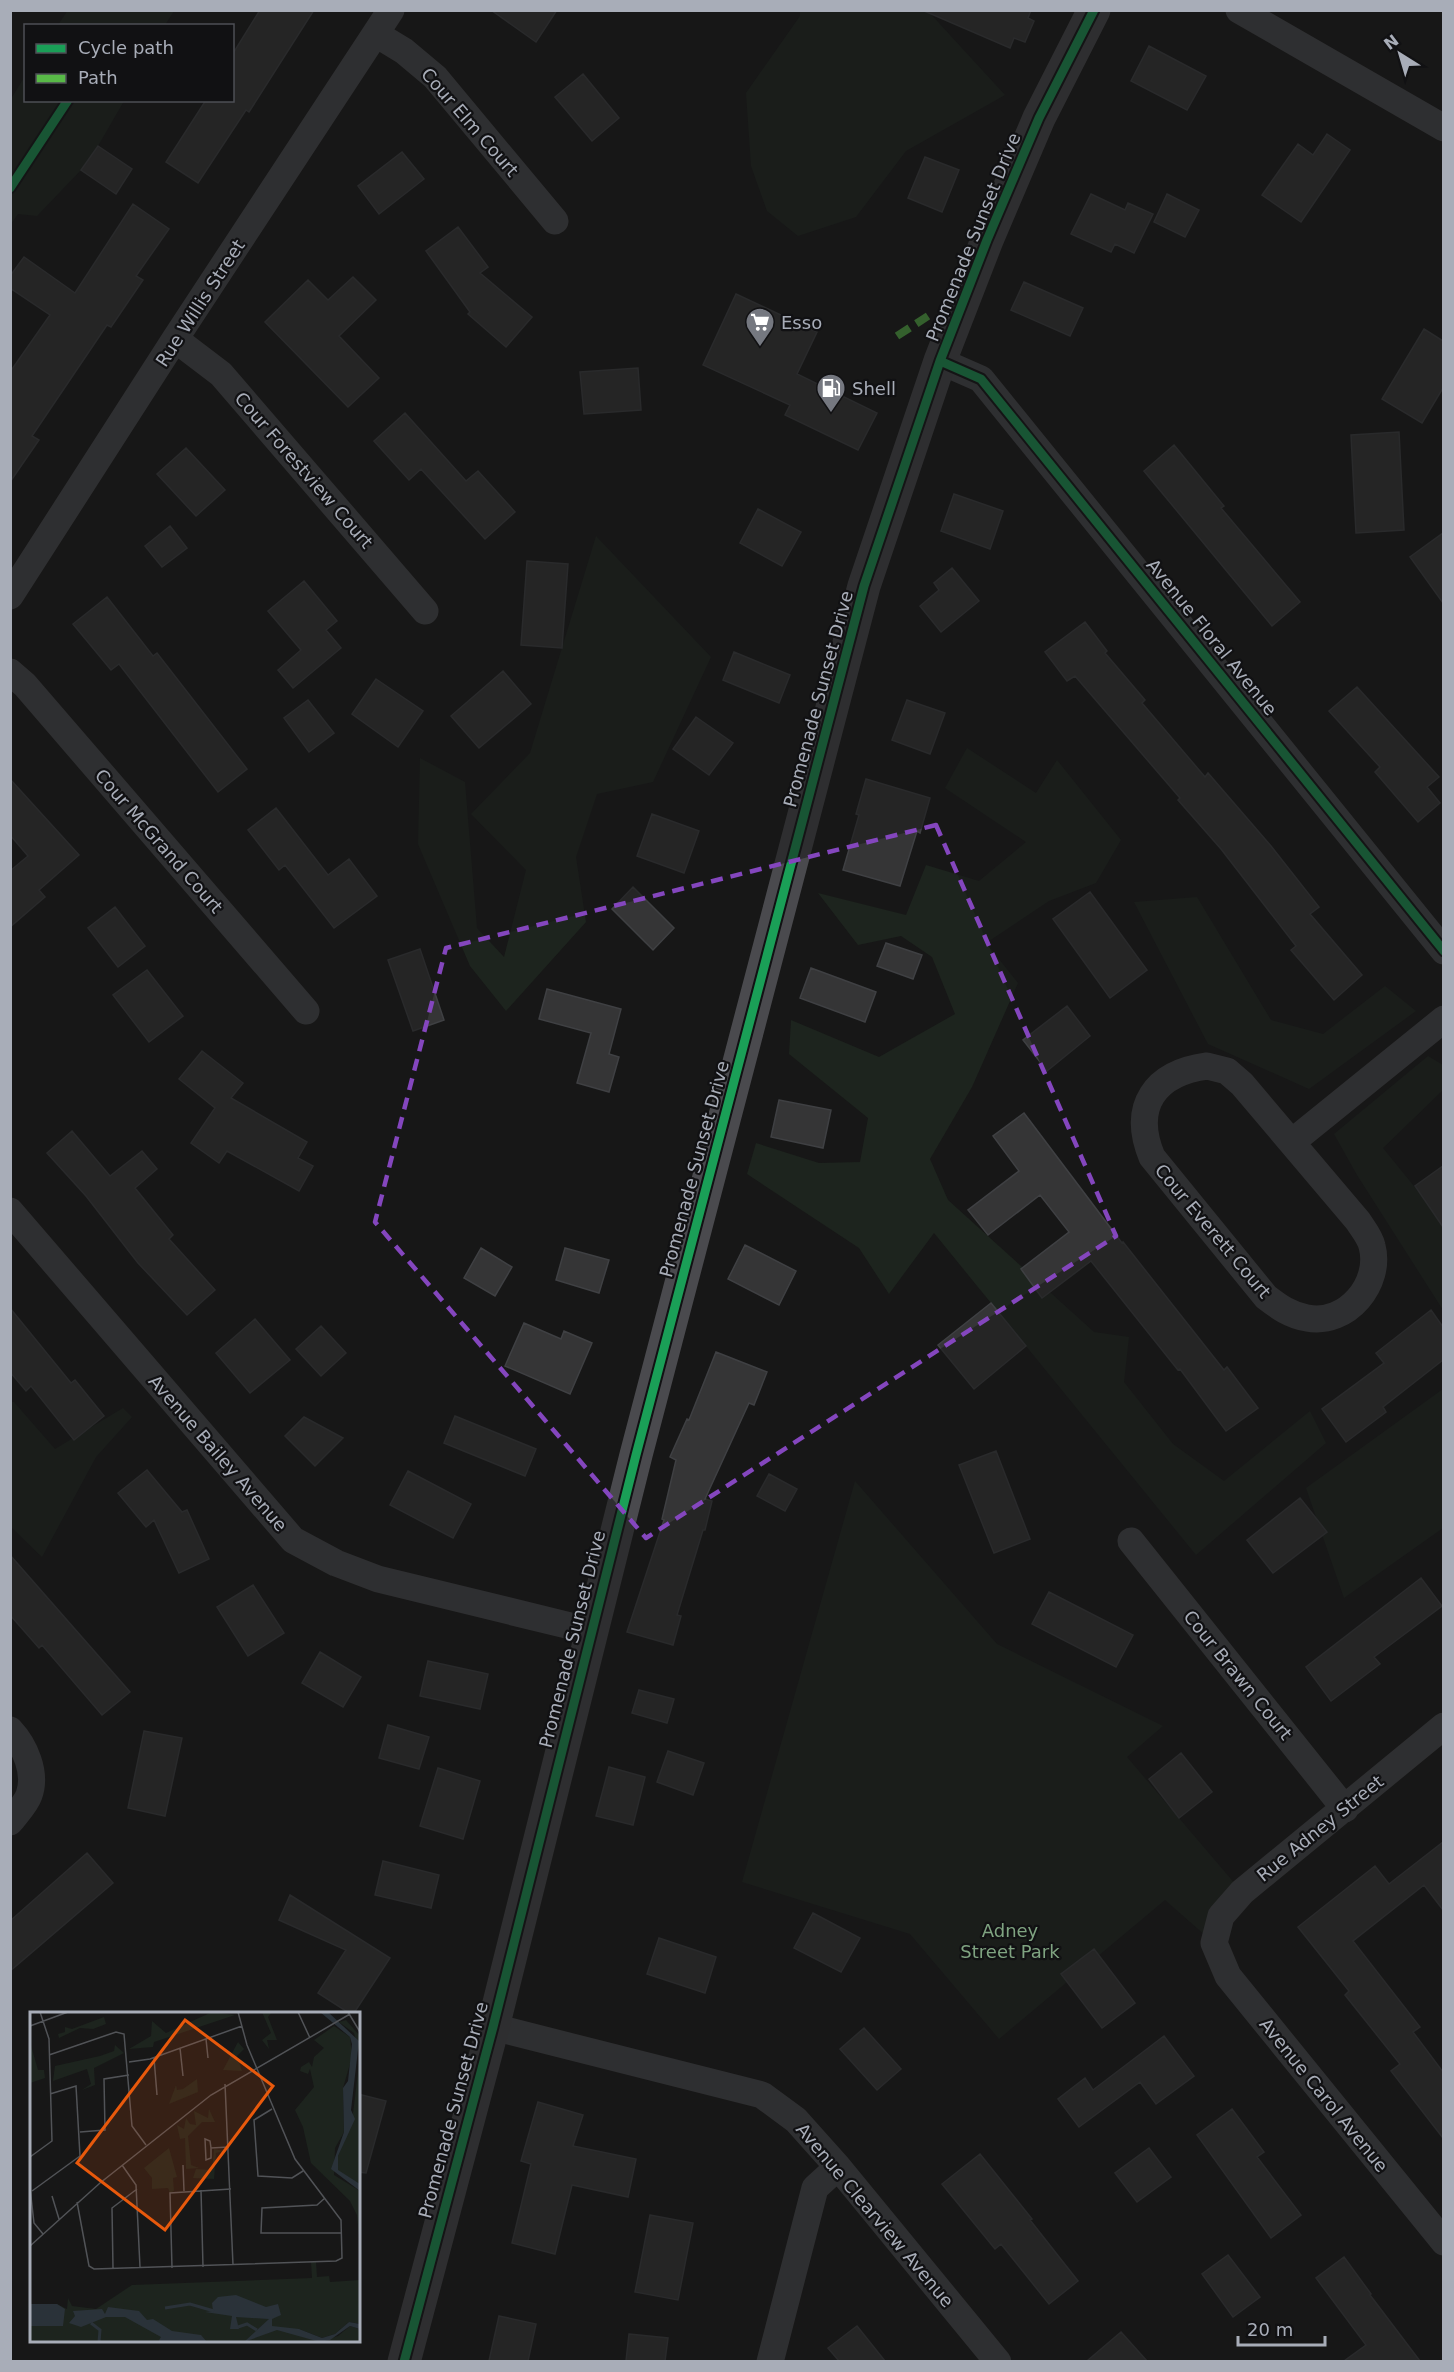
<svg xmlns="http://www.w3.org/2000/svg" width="1454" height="2372" font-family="'DejaVu Sans',sans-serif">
  <rect width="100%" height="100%" fill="#171717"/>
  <path fill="#1d241e" d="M68 10H174V11L165 25H58Z
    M927 10 1005 95 906 151 856 217 798 236 767 211 751 166 746 93 800 16V11Z
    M25 76 26 100 124 101 98 146 81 170 37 216 18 214 11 224V99Z
    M596 536 711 657 653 782 597 794 576 857 586 922 506 1011 470 966 418 844 420 758 465 782 477 928 504 957 526 870 471 814 530 753Z
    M967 748 1036 793 1057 760 1121 840 1096 883 1049 901 986 943 1018 983 972 1087 930 1159 948 1200 1094 1332 1129 1337 1124 1382 1173 1444 1224 1481 1310 1411 1326 1443 1196 1555 934 1233 889 1294 859 1248 747 1174 756 1143 819 1163 860 1162 868 1118 789 1054 791 1020 879 1057 955 1014 932 957 901 936 858 945 818 893 906 915 926 865 979 881 1026 842 945 788Z
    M1197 897 1271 1020 1323 1034 1385 986 1416 1011 1309 1089 1208 1044 1134 902Z
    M1428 1056 1443 1065V1090L1383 1148 1443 1222V1310L1357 1175 1334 1134Z
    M1443 1389V1528L1344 1598 1306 1488Z
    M10 1402H14L55 1449 123 1408 132 1417 96 1457 42 1557 11 1527Z
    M855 1481 997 1644 1163 1726 1127 1757 1242 1892 1214 1943 1165 1900 999 2039 910 1934 742 1882Z"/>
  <path fill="#353536" stroke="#3f4043" stroke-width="1.5" d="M260 10H314L249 112 246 110 198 183 166 162 206 100H232V55Z
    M491 10H557L536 42Z
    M922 10H1031L1028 18 1034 21 1025 42 1014 38 1010 48Z
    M1149 46 1206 76 1187 110 1131 81Z
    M583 74 619 118 592 141 555 97Z
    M1327 134 1350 150 1301 222 1262 195 1298 144 1313 155Z
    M98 146 132 169 116 194 81 170Z
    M402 152 424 179 379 214 358 186Z
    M925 157 959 170 942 212 908 198Z
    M1091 194 1125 210 1128 203 1153 214 1134 253 1115 244 1111 252 1071 234Z
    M1167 194 1199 210 1185 237 1154 222Z
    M133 204 169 229 136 276 143 280 111 327 107 325 32 436 39 440 10 482V372L50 315 10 288V276L24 257 75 293Z
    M458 227 488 267 480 273 532 317 506 347 468 314 470 312 426 251Z
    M353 277 376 300 339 336 379 378 348 407 265 322 308 280 328 300Z
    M1024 282 1083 308 1070 336 1011 310Z
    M736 294 817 332 797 374 877 413 858 450 785 415 790 405 703 365Z
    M1424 329 1443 341V388L1422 423 1382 399Z
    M638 368 641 410 584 414 580 372Z
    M405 413 466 481 478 471 515 512 485 539 421 469 409 480 374 441Z
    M1399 432 1404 530 1356 533 1351 435Z
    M1174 445 1224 506 1221 508 1300 602 1272 626 1144 471Z
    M186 448 225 490 196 516 157 474Z
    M954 494 1003 511 990 549 941 531Z
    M758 509 801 532 782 566 740 543Z
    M170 526 187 548 162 567 145 546Z
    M1443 533V603L1410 557Z
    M527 561 568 564 562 648 521 645Z
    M952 568 979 601 941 632 920 606 939 590 934 583Z
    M304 581 337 621 326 630 341 648 293 688 278 670 301 650 268 611Z
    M107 597 153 656 157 653 247 769 218 792 119 664 111 670 73 624Z
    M1085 622 1107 651 1105 653 1145 700 1142 703 1205 777 1208 773 1271 846 1319 907 1310 914 1362 975 1334 1000 1291 950 1296 946 1221 849 1178 800 1180 798 1075 676 1067 681 1045 652Z
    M734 652 790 675 779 703 723 680Z
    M503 671 531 704 479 748 451 716Z
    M376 679 423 711 398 747 352 714Z
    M1357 687 1439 777 1427 787 1440 803 1418 822 1375 772 1380 767 1329 711Z
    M308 700 334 733 309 752 284 718Z
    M907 700 945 713 930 754 892 740Z
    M696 717 733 743 709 775 673 749Z
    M10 779 79 855 39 890 45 897 10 927V871L28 856 10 835Z
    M866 779 930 798 920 833 917 831 900 886 843 870 859 815 856 814Z
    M276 808 328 875 349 859 377 896 334 928 285 865 279 870 248 830Z
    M652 814 699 831 684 873 637 856Z
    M633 887 674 928 653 950 612 909Z
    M1090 892 1147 970 1110 998 1053 919Z
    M115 907 145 946 118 967 88 928Z
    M886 943 922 955 913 979 877 966Z
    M420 949 444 1020 413 1031 388 960Z
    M811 968 876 992 865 1022 800 998Z
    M147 970 183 1016 149 1042 113 995Z
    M547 989 621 1009 609 1054 619 1057 609 1092 577 1083 591 1033 539 1019Z
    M1067 1006 1090 1036 1047 1071 1023 1040Z
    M202 1051 243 1083 231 1098 307 1142 298 1158 313 1166 299 1191 227 1151 219 1163 191 1143 215 1108 179 1079Z
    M779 1100 831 1110 823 1148 771 1137Z
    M1024 1113 1122 1243 1123 1242 1224 1370 1227 1367 1258 1408 1226 1431 1180 1369 1178 1370 1091 1261 1042 1298 1021 1269 1069 1232 1040 1195 988 1235 968 1210 1019 1171 993 1136Z
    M72 1131 110 1176 142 1151 157 1169 135 1188 173 1235 169 1239 215 1290 187 1315 138 1263 86 1196 47 1153Z
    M1443 1166V1227L1415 1186Z
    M745 1245 796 1271 779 1305 728 1279Z
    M481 1248 512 1267 495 1296 464 1278Z
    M565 1248 609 1260 599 1293 556 1280Z
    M991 1303 1026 1346 974 1389 938 1345Z
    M10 1308 71 1383 75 1380 104 1416 74 1440 31 1386 26 1391 10 1372Z
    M1431 1310 1443 1327V1360L1383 1407 1386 1412 1346 1442 1322 1409 1384 1363 1376 1353Z
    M255 1319 290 1360 250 1393 216 1353Z
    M524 1323 561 1339 564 1331 592 1343 570 1394 505 1366Z
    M321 1326 346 1353 321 1376 296 1349Z
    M716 1352 767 1372 754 1405 749 1403 705 1499 712 1501 705 1530H703L677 1615 681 1616 673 1645 627 1632 664 1520 662 1519 676 1460 670 1457 687 1419 689 1420Z
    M455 1416 536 1449 525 1476 444 1443Z
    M304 1417 343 1438 315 1466 285 1436Z
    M996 1451 1030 1539 994 1553 959 1465Z
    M147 1470 182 1512 187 1510 209 1559 179 1573 154 1520 146 1527 118 1493Z
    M408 1471 471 1504 453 1538 390 1505Z
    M769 1474 797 1489 785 1511 757 1496Z
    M1300 1498 1327 1532 1273 1573 1247 1540Z
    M10 1555 130 1692 102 1715 42 1645 39 1648 10 1615Z
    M1421 1578 1442 1606 1374 1657 1380 1664 1331 1701 1306 1667Z
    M253 1585 284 1633 248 1656 217 1607Z
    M1049 1592 1133 1635 1116 1667 1032 1624Z
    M320 1652 361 1677 343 1707 302 1683Z
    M428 1661 488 1674 480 1709 420 1696Z
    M639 1690 674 1699 667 1723 632 1713Z
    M388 1725 429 1737 419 1769 379 1758Z
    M144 1731 182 1738 165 1816 128 1808Z
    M668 1751 704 1763 693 1795 657 1782Z
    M1181 1753 1212 1792 1179 1818 1149 1779Z
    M609 1767 645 1777 633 1825 596 1816Z
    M438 1768 480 1781 463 1839 420 1826Z
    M1443 1842V1910L1424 1885 1353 1941 1420 2027 1413 2032 1443 2072V2138L1391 2071 1400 2064 1345 1995 1349 1991 1298 1927 1375 1866 1389 1884Z
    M87 1853 113 1883 10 1971V1921Z
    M383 1861 439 1875 431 1908 375 1895Z
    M290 1895 390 1958 354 2013H349L318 1993 346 1950 279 1920Z
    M813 1913 860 1938 841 1972 794 1948Z
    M659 1938 716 1957 705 1993 647 1974Z
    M1094 1949 1135 2003 1102 2028 1061 1974Z
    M864 2028 901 2069 877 2090 840 2049Z
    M1164 2036 1194 2076 1156 2104 1140 2082 1079 2127 1058 2099 1085 2078 1093 2090Z
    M358 2094 386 2101 366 2173 358 2172Z
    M538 2102 583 2115 573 2146 636 2159 628 2197 572 2185 555 2254 512 2243 531 2164 521 2161Z
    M1232 2109 1264 2152 1257 2157 1301 2215 1271 2238 1197 2135Z
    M1149 2148 1171 2177 1137 2202 1115 2173Z
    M980 2154 1032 2219 1030 2220 1078 2281 1049 2304 1001 2244 995 2249 942 2184Z
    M650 2215 693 2223 678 2300 635 2292Z
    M1228 2255 1260 2297 1233 2317 1202 2274Z
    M1344 2257 1371 2294 1370 2295 1420 2361H1344L1366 2345 1316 2278Z
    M499 2316 536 2324 528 2361H489Z
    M857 2326 885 2361H839L828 2348Z
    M1121 2332 1147 2361H1087Z
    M629 2334 668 2338 665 2361H626Z"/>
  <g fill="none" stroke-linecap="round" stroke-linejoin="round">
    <path stroke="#4b4c50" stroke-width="27" d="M1239 10 1444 128
      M376 34 404 51 435 77 555 221
      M175 339 221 374 425 611
      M940 361 981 379 1444 951
      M10 596 175 339 391 10
      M10 672 25 685 306 1011
      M1207 1066 1227 1071 1242 1084 1358 1221C1363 1229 1370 1237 1372 1246 1382 1283 1347 1326 1307 1318 1290 1315 1279 1307 1266 1297L1152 1157C1131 1106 1155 1073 1207 1066Z
      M1292 1142 1444 1019
      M10 1211 293 1540 336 1563 378 1579 591 1631
      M1131 1541 1345 1809
      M1444 1726 1242 1892 1221 1916 1214 1943 1228 1976 1444 2242
      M10 1730C25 1746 37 1773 29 1795 26 1804 16 1814 10 1822
      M493 2027 762 2095 796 2120 838 2167 998 2362
      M770 2362 815 2188 838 2167"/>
    <path stroke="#4a4a4e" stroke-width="33" d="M404 2362 493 2027 636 1455 864 586 940 361 987 240 1039 118 1094 10"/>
    <path stroke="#58b947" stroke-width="8" stroke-dasharray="15 8" stroke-linecap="butt" d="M897 336 928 316"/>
    <g stroke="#111113" stroke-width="13">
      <path id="cycleway" d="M10 188 68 100
        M940 361 981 379 1444 951
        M404 2362 493 2027 636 1455 864 586 940 361 987 240 1039 118 1094 10"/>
    </g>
    <use href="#cycleway" stroke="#1a9f57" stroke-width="9"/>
  </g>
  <path d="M0 0H1454V2372H0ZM936 825 1116 1236 646 1538 375 1222 446 948Z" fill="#171717" fill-opacity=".55" fill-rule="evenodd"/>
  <path fill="none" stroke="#8446be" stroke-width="4.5" stroke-dasharray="12 8" stroke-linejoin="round" d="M936 825 1116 1236 646 1538 375 1222 446 948Z"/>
  <defs>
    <g id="supermarket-pin" transform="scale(1.5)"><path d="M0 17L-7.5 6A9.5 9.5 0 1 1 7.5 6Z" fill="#757880" stroke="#111113"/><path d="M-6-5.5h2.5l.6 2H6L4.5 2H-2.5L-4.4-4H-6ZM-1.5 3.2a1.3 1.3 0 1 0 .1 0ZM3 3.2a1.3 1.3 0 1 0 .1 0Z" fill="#fff"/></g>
    <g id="fuel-pin" transform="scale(1.5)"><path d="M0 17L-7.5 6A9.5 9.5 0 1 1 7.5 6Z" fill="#757880" stroke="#111113"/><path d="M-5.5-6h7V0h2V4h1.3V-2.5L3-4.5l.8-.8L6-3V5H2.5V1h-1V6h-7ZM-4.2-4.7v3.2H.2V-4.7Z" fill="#fff"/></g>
  </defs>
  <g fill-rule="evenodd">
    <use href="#supermarket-pin" x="760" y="322"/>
    <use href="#fuel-pin" x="831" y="388"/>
  </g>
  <g text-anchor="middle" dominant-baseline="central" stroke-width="4.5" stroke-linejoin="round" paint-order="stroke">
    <g font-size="18" fill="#a8adb8" stroke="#111113">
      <text transform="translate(470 122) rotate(49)">Cour Elm Court</text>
      <text transform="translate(973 237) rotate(-68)">Promenade Sunset Drive</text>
      <text transform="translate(200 303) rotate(-57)">Rue Willis Street</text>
      <text transform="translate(304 470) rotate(49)">Cour Forestview Court</text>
      <text transform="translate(1212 637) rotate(51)">Avenue Floral Avenue</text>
      <text transform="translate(818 699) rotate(-75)">Promenade Sunset Drive</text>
      <text transform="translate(159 841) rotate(49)">Cour McGrand Court</text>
      <text transform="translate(694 1169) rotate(-75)">Promenade Sunset Drive</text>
      <text transform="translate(1213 1231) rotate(50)">Cour Everett Court</text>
      <text transform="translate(218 1453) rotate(49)">Avenue Bailey Avenue</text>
      <text transform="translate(572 1639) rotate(-76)">Promenade Sunset Drive</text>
      <text transform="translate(1238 1675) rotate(51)">Cour Brawn Court</text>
      <text transform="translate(1320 1828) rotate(-39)">Rue Adney Street</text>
      <text transform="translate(1324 2095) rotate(51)">Avenue Carol Avenue</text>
      <text transform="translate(453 2110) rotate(-75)">Promenade Sunset Drive</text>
      <text transform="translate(875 2215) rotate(50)">Avenue Clearview Avenue</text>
    </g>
    <g font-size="18" fill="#a8adb8" stroke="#111113" text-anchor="start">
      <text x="781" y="322">Esso</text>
      <text x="852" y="388">Shell</text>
    </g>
    <g font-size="18" fill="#7fa381" stroke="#111113">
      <text x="1010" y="1930">Adney<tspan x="1010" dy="21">Street Park</tspan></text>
    </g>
  </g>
  <g transform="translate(30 2012)">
    <rect width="330" height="330" fill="#171717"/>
    <path d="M182 0 205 3 124 30 123 35 99 37 121 24 122 9 136 21ZM232 0H242L238 5 247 28H237L239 37 232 28 241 21ZM74 5 76 12 63 17 50 16 29 26 28 22 35 20V15L42 17ZM316 8 330 24V172L308 159V144L322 110 330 43 324 21 309 10ZM304 14 320 25 322 45 313 76 314 120 305 136 304 163 330 179V236L327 203 320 189 281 151 273 115 265 98 284 75 280 57 278 62 270 59 271 55 279 50 282 55 284 45 294 36 284 28ZM0 30 8 58H14L15 66 0 71ZM208 30 214 37 207 44 212 59 193 58ZM85 33 94 41 64 56 65 73 52 78 61 72 57 57 23 69 25 54 70 44 84 39ZM167 67 168 80 139 92 146 73 147 78 153 77ZM179 97 185 110H172L158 124 161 153 169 156 156 157 155 126 150 127 147 113 154 117 156 106 160 112 166 113 164 99 178 106ZM139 136 147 165 143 166 144 179 140 181 138 176 122 177V166L114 156ZM184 137 194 139 186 141 184 167 163 166 166 157 182 158ZM281 250H286L287 265 299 264 300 270 330 268V312L319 310 305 322 292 326 269 317 290 330 308 324 320 314 330 317V330H0V292H27L37 297 38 286 42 294 66 297 102 273 282 266Z" fill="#1d241e"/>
    <path d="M290 0H298L329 29 321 98 325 107 308 144V158L330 172V179L301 157 314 120 313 76 318 69 322 32 320 25ZM206 283 236 295 248 292 251 303 242 307V314L269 317 292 326 305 322 319 310 330 312V317L320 314 300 328 290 330 247 318 214 330 239 307 206 305 209 317H200L202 304 175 300 183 299 182 291 188 285ZM0 292H27L35 297 33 314H0ZM78 295 109 299 117 308 123 307 142 319 171 323 177 330H128L131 325 95 305H76L51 315 39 311 45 304 43 299 72 297 75 302Z" fill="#2a3239"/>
    <path fill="none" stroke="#2a3239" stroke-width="3" d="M135 296 160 292 184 299M61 311 70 318 69 330M208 315 217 312 227 318"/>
    <path fill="none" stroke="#515357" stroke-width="1.5" d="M268 0 280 26M318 0 330 20M0 14 38 0M176 27 178 46M150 36 153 64M19 43 86 20 94 22 102 114 116 133M124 46 127 83M99 50 120 47 212 14M195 72 203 253M242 97 224 108 228 164 262 166 273 159M50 120 75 118 74 67 99 63M181 136V146L176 148 175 127 180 129 181 136 199 135M0 145 22 129 19 27 10 0M92 153 106 173 110 255M153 153 154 179M0 176 4 211 13 222M171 178 173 255M2 179 50 144 46 74 20 82M22 184 29 207M295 186 287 193 232 196 231 221H312M47 190 59 254 64 257 306 249 312 246 311 208 265 147 217 33 208 0M0 234 70 171 181 83 320 2M83 256 82 196 107 177M142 256 140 181 201 177"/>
    <path fill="#e8590c" fill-opacity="0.15" stroke="#e8590c" stroke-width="3" d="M155 8 243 74 135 218 47 151Z"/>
    <rect width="330" height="330" fill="none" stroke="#a8adb8" stroke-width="3"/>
  </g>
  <rect width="1454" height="2372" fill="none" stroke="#a8adb8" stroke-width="24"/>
  <rect x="24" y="24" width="210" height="78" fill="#111113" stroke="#4d4f55" stroke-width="1.5"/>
  <rect x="36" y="44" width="30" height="9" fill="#1a9f57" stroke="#4d4f55" stroke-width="1.5"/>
  <text x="78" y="54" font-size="18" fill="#a8adb8">Cycle path</text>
  <rect x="36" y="74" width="30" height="9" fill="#58b947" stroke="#4d4f55" stroke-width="1.5"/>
  <text x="78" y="84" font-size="18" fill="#a8adb8">Path</text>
  <g transform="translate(1400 54) rotate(323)" stroke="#111113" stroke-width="4.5" paint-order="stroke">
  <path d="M0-4.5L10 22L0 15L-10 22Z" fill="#a8adb8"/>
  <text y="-9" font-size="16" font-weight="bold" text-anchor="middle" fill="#a8adb8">N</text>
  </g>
  <path d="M1238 2336v9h87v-9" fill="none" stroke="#a8adb8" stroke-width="3"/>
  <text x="1247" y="2336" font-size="18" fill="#a8adb8" stroke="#111113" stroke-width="4.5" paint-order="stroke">20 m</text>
</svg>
